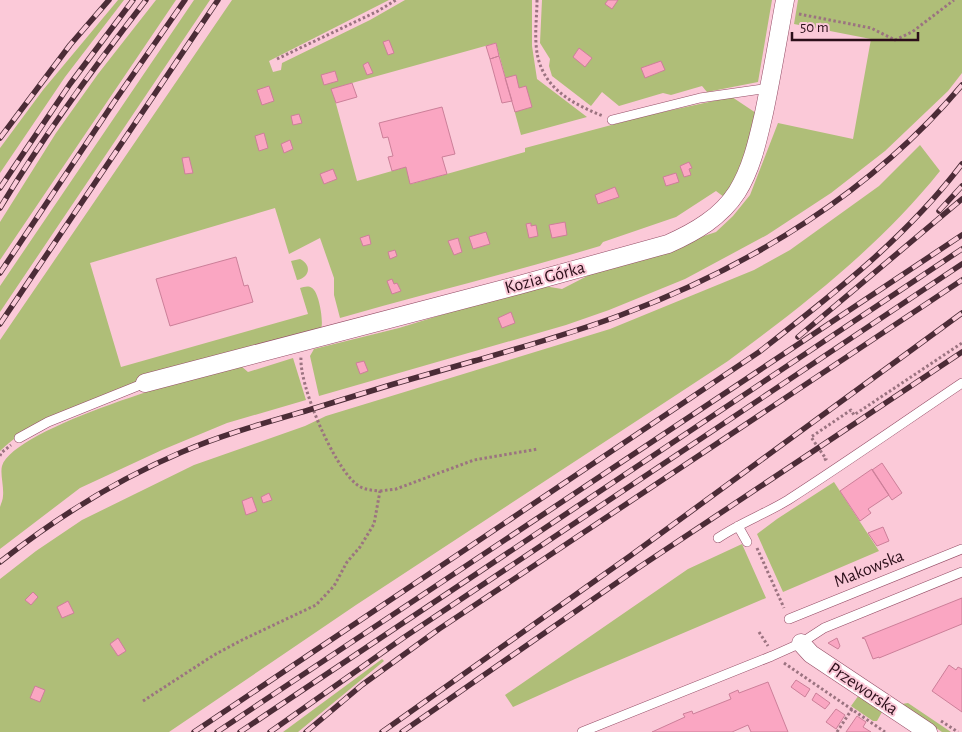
<svg xmlns="http://www.w3.org/2000/svg" width="962" height="732" font-family="'Alegreya Sans',sans-serif">
  <rect width="100%" height="100%" fill="#fbc9d8"/>
  <path fill="#afbe78" d="M118 0H124L65 77 0 173V148L3 144 43 90Z
    M156 0H176L0 260V222L56 133 98 74Z
    M194 0H210L0 312V286Z
    M232 0H389L269 61 273 72 281 70 282 63 370 20 405 0H532V46L537 79 587 117 521 135 496 43 352 83 332 89 357 181 406 167 411 184 525 152V148L649 115 732 97 756 113 740 174 724 197 716 191 676 217 603 242 600 246C514 272 427 293 340 318L334 295V278L320 238 289 254 275 208 90 263 121 367 308 314 300 288C304 287 308 285 312 288 319 292 324 322 321 329 248 351 174 370 103 396 66 410 29 423 0 451V340Z
    M542 0H772L758 82 707 92 702 86 671 95 663 93 619 106 602 92 591 106 552 76 549 66 550 59 540 43Z
    M798 0H962V73L948 91 885 151 831 193 767 235 685 279 609 310 566 325 319 396 310 356 314 349 399 328 538 285 562 289 595 272 716 232 733 216 750 195 778 123 853 139 871 39 794 24Z
    M920 145 940 171C880 246 805 304 728 361L356 605 169 732H0V579L36 551 82 520 194 465 305 426 326 416 610 329 754 270 790 250 879 186Z
    M300 259C312 265 310 277 297 280L291 261Z
    M293 358 306 400 227 423 162 450 80 488 0 549C0 535 0 520 0 507 1 503 3 500 3 496 4 486 0 474 2 466 15 427 199 374 241 366L248 372Z
    M834 482 879 551 783 592 757 534 777 519Z
    M742 544 766 598 575 679 513 707 505 695 688 569Z
    M382 659 384 661 298 732H283Z
    M859 695 882 712 877 721H873L851 706Z
    M908 703 951 732H942L902 704Z"/>
  <path fill="#faa6c2" stroke="#cc7f99" d="M608 0H618L612 9 605 4Z
    M389 40 394 53 388 55 383 42Z
    M496 43 499 56 490 59 486 46Z
    M579 48 592 58 585 67 573 57Z
    M499 56 512 101 502 103 490 59Z
    M661 61 665 70 645 78 641 68Z
    M368 62 373 73 367 75 363 65Z
    M335 71 338 81 324 85 321 75Z
    M516 75 519 88 526 86 532 107 515 112 505 78Z
    M352 83 357 97 336 103 331 89Z
    M269 86 274 101 262 105 257 90Z
    M442 107 455 154 442 157 447 174 410 184 406 167 392 171 388 157 393 156 388 137 383 138 379 123Z
    M299 114 302 123 293 125 291 116Z
    M264 133 268 148 259 151 255 136Z
    M290 140 293 149 284 153 281 144Z
    M189 157 193 173 185 174 182 158Z
    M689 162 692 168 689 169 691 175 684 177 680 166Z
    M333 169 337 179 324 184 320 174Z
    M676 173 679 182 666 186 663 177Z
    M615 187 619 197 598 204 595 195Z
    M565 222 567 235 552 238 549 225Z
    M531 223V226L536 225 538 236 529 238 526 224Z
    M486 232 490 244 473 249 469 237Z
    M369 235 371 244 363 246 360 238Z
    M458 238 462 252 454 255 448 241Z
    M395 250 397 256 390 259 388 252Z
    M236 257 244 286 248 285 253 302 170 326 156 279Z
    M392 279 394 284 397 283 401 291 392 294 387 281Z
    M511 312 515 323 502 328 498 318Z
    M364 361 368 371 360 374 356 363Z
    M882 463 902 493 892 500 872 470Z
    M872 469 889 495 868 509 871 513 860 521 840 491Z
    M269 493 272 500 263 503 261 497Z
    M252 497 257 511 246 515 242 501Z
    M883 527 889 541 877 546 868 533Z
    M33 592 38 597 31 605 25 600Z
    M962 598V624L879 658V657L873 659 865 639 862 638Z
    M68 601 74 613 62 618 57 607Z
    M118 638 126 651 118 656 110 644Z
    M837 638 840 646 838 649 828 643Z
    M949 665 956 670 958 667 962 669V712L932 691Z
    M796 680 810 689 805 697 791 687Z
    M768 682 788 732H751L748 725 732 732H652L685 717 683 714 692 711 693 714 731 699 729 694 738 690 739 693Z
    M35 686 45 690 40 702 30 698Z
    M816 693 830 703 825 709 812 700Z
    M836 709 845 715 836 729 826 722Z
    M857 716 866 722 863 727 871 732H846Z"/>
  <g fill="none" stroke-linecap="round" stroke-linejoin="round">
    <g stroke="#944d66" stroke-width="10">
      <path id="service" d="M612 120 700 98 769 88
        M19 438 48 422 145 383
        M738 526 747 542
        M718 538C740 523 765 514 788 500 847 462 904 422 962 383
        M789 619 962 549
        M582 732 772 656 801 643 824 628 962 572"/>
    </g>
    <g stroke="#944d66" stroke-width="19">
      <path id="minor" d="M145 383 519 285 668 244C695 232 721 217 737 192 752 168 758 139 764 113 772 75 778 38 785 0
        M801 643 811 654 928 732"/>
    </g>
    <path stroke="#9b7380" stroke-width="3" stroke-dasharray="2.5 2.5" stroke-linecap="butt" d="M537 0C537 14 535 29 536 43 538 85 568 102 603 116
      M799 14 871 28 895 40 912 32 954 0
      M277 59 378 11 396 0
      M0 456 1 453 11 445
      M824 460 826 459 811 437 851 410 854 415 962 343
      M380 491 396 489 474 460 538 449
      M757 548 784 608
      M759 632 768 646
      M784 663 885 732
      M143 701 214 655 242 640 316 605 334 586 347 562 360 547 374 524 380 491C371 490 362 490 355 483 333 464 299 386 301 357
      M941 721 958 732
      M837 732 852 709"/>
    <use href="#service" stroke="#fff" stroke-width="9"/>
    <use href="#minor" stroke="#fff" stroke-width="18"/>
    <g stroke="#4c2c37" stroke-width="5.5">
      <path id="rail" d="M0 138 70 45 109 0
        M0 188 70 84 133 0
        M0 208C44 135 94 67 146 0
        M939 211 962 186
        M0 273 114 102 185 0
        M0 324 218 0
        M798 337 962 199
        M0 562C56 518 116 480 182 452 224 434 268 422 312 409 366 392 420 376 474 361 523 347 573 333 621 315 750 267 873 191 962 85
        M194 732 759 352C832 295 906 238 962 164
        M217 732 962 235
        M240 732 962 249
        M270 732 403 638 962 264
        M306 732 362 685 439 629 962 280
        M382 732 630 556 962 313
        M402 732 638 568 962 352"/>
    </g>
    <use href="#rail" stroke="#fbc9d8" stroke-width="4" stroke-dasharray="11" stroke-linecap="butt"/>
  </g>
  <g text-anchor="middle" dominant-baseline="central" stroke-width="4" stroke-linejoin="round" paint-order="stroke">
    <g font-size="18" fill="#2c0f1a" stroke="#fbc9d8">
      <text transform="translate(545 278) rotate(-15)">Kozia Górka</text>
      <text transform="translate(869 569) rotate(-22)">Makowska</text>
      <text transform="translate(863 689) rotate(34)">Przeworska</text>
    </g>
  </g>
  <path d="M792 32v8h126v-8" fill="none" stroke="#2c0f1a" stroke-width="2.5"/>
  <text x="800" y="32" font-size="15" fill="#2c0f1a" stroke="#fbc9d8" stroke-width="4" paint-order="stroke">50 m</text>
</svg>
